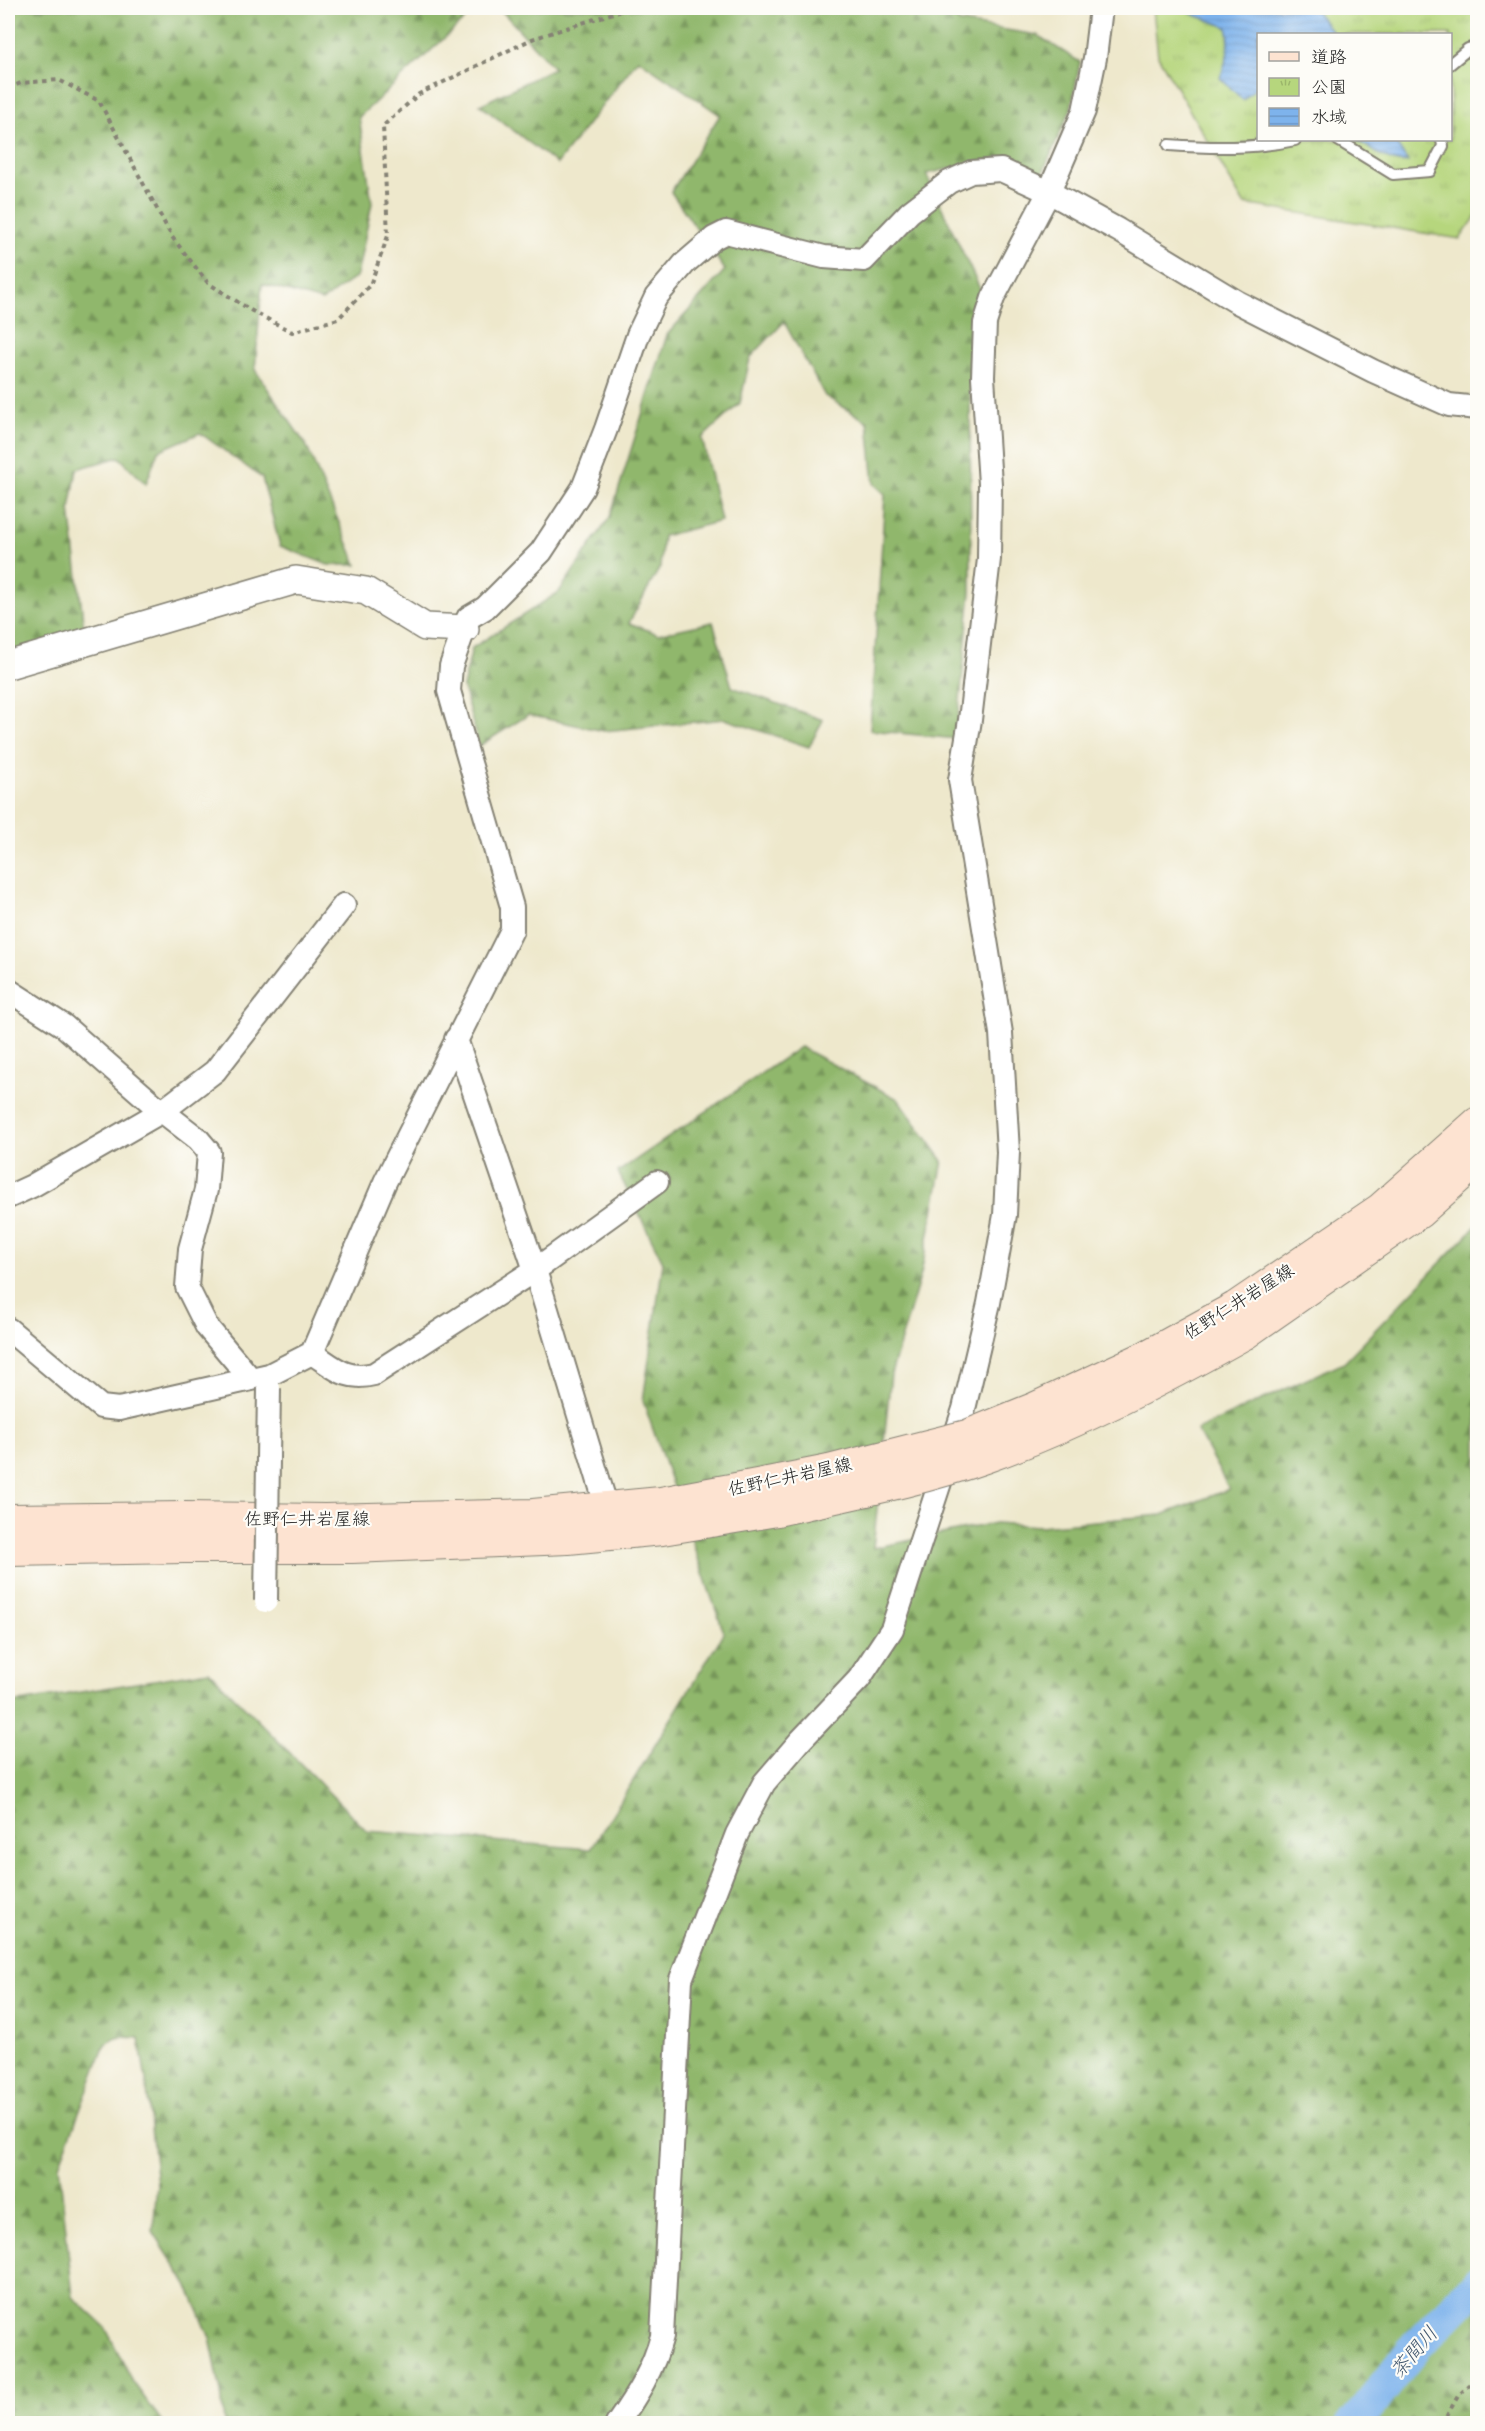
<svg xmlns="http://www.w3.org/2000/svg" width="1485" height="2431" font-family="'Comic Neue','Klee One',sans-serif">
  <defs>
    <pattern id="forest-firs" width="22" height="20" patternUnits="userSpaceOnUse" patternTransform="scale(1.5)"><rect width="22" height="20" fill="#90b76c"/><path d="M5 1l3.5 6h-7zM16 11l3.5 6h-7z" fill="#759458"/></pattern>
    <pattern id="park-tufts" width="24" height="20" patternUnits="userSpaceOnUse" patternTransform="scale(1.5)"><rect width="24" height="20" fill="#b6d67d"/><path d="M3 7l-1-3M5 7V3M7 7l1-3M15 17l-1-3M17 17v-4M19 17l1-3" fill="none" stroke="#9cb76b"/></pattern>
    <pattern id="water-rules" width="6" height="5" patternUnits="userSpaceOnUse" patternTransform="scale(1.5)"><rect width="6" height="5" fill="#7eb3ec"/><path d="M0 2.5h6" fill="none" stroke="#6c99ca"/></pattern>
  </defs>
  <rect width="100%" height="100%" fill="#fdfcf7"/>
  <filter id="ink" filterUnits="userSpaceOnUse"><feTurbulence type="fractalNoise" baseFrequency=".0167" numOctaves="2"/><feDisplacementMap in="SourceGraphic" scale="12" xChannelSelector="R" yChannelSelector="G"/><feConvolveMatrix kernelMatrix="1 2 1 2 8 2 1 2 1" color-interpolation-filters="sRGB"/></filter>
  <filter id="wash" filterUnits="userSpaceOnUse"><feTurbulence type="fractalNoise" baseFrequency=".008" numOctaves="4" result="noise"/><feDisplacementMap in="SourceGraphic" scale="24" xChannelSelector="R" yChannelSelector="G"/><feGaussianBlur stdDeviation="1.35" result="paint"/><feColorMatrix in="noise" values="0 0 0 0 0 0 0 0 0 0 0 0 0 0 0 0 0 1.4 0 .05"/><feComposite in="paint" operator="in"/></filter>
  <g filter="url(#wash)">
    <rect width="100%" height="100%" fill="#eee8cc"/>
    <path fill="url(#forest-firs)" stroke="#566a44" stroke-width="1.5" d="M8 8H477L359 117 372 203 357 276 322 301 262 284 255 370 306 445 357 565H328L280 546 262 478 200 433 158 451 146 484 119 457 77 469 70 509 84 628 8 655Z
      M499 8H955L958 22 1037 35 1080 62 1071 109 1042 174 1000 157 926 174 981 291 970 356 971 592 956 739 870 730 885 494 874 484 868 422 825 396 784 322 750 358 740 403 702 438 721 521 663 536 660 567 629 623 658 634 713 622 732 687 823 720 809 747 725 719 604 731 528 715 479 746 463 687 472 648 559 592 610 517 667 335 725 270 671 192 720 115 638 59 557 164 480 105 554 68Z
      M800 1047 898 1099 943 1161 921 1274 891 1374 873 1548 995 1523 1039 1526 1162 1515 1229 1489 1197 1430 1344 1362 1477 1225V2423H224L221 2392 210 2338 187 2284 153 2232 157 2184 146 2080 139 2038C121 2037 113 2034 103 2050L59 2165 73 2297 105 2327 133 2382 163 2423 8 2424V1704L209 1671 367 1831 591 1849 724 1633 643 1401 663 1262 618 1172Z"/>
    <path fill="url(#park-tufts)" stroke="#69794c" stroke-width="1.5" fill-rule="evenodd" d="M1153 8H1477V215L1460 239 1244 204 1158 56ZM1258 34H1450V140H1258Z"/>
    <path fill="url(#water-rules)" stroke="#4d6884" stroke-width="1.5" d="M1187 8H1313L1334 34H1258V86L1243 100 1220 78C1226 62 1232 44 1227 27L1192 14Z
      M1357 140H1394L1408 162C1392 166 1370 148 1357 140Z"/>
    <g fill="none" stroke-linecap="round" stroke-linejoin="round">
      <path stroke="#7eb3ec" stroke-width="34" d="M1354 2424 1415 2348 1478 2283"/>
    </g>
  </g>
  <g filter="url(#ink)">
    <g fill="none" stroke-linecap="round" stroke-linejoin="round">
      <g stroke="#858274" stroke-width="14">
        <path id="service" d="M1450 64 1468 49 1478 46
          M1338 140 1393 174 1430 171 1443 146 1442 140
          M1169 145C1212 148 1253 149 1295 140"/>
      </g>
      <g stroke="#858274" stroke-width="26">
        <path id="minor" d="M8 990 64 1026 153 1104 198 1139 209 1152 206 1190 190 1249 187 1287 207 1327 250 1378
          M456 1039 535 1270 607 1508
          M8 1197 32 1186 164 1110 215 1071 344 905
          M8 1329 101 1407 119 1409 269 1375 312 1353 385 1182 512 930V907L449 691 451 666 468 618 485 608 541 552 583 488 606 429 638 335 656 297 685 263 714 238 726 232 824 257 864 260 910 212 949 182 971 172 1001 170 1049 192 1118 230 1237 302 1373 371 1449 405 1478 408
          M312 1353C335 1368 346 1381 374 1374L535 1270 657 1182
          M617 2424C637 2395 653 2370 662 2336L681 1979 737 1834 764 1783 801 1740 859 1679 892 1629 964 1409 989 1303 1005 1215 1008 1152 1001 1033 960 780 970 720 989 559 990 484 983 377 985 323 993 298 1049 192 1084 111 1095 58 1101 8"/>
      </g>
      <g stroke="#858274" stroke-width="30">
        <path id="tertiary" d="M8 665 296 580 366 591 425 627 465 629"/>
      </g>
      <g stroke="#858274" stroke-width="34">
        <path id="secondary" d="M1235 1308 1381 1209 1478 1123
          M1245 1333 1419 1212 1478 1159
          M8 1520 185 1518 325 1520 533 1515 661 1503 768 1483
          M8 1550 184 1547H352L568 1538 662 1529 777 1510"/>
      </g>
      <path stroke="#858274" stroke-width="4" stroke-dasharray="4.5 4.5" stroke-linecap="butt" d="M8 88 21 83 59 80 99 101 172 237 208 283 252 311 292 332 338 319 370 285 388 236 383 126 419 94 532 39 629 8
        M1442 2424 1458 2396 1478 2377"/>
      <use href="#service" stroke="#fff" stroke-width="10"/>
      <use href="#minor" stroke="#fff" stroke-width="22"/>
      <use href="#tertiary" stroke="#fff" stroke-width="27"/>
      <use href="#secondary" stroke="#fde3d1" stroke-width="32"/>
      <g stroke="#858274" stroke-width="26" stroke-linecap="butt">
        <path id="minor-bridge" d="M266 1601 269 1388"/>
      </g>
      <g stroke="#858274" stroke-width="34" stroke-linecap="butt">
        <path id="secondary-bridge" d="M768 1483 829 1471 967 1436 1036 1408 1144 1358 1235 1308
          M777 1510C847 1494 918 1481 985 1457 1076 1424 1161 1380 1245 1333"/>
      </g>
      <use href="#minor-bridge" stroke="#fff" stroke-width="22"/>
      <use href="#secondary-bridge" stroke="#fde3d1" stroke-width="32"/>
    </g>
  </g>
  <g text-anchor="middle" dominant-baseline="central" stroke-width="4.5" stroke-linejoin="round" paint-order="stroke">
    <g font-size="18" fill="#1c1c1c" stroke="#fdfcf7">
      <text transform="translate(1239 1302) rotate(-32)">佐野仁井岩屋線</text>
      <text transform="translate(790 1477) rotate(-12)">佐野仁井岩屋線</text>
      <text x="307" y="1519">佐野仁井岩屋線</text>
    </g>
    <g font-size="20" font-style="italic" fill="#43586f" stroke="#fdfcf7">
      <text transform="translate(1414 2352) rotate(-49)">茶間川</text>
    </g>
  </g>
  <rect width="1485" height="2431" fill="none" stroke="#fdfcf7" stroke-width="30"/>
  <rect x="1257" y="33" width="195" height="108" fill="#fdfcf7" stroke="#a3a29f" stroke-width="1.5"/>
  <rect x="1269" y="52" width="30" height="9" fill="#fde3d1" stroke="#a3a29f" stroke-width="1.5"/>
  <text x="1311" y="63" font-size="18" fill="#1c1c1c">道路</text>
  <rect x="1269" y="78" width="30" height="18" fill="url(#park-tufts)" stroke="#a3a29f" stroke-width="1.5"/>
  <text x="1311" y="93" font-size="18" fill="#1c1c1c">公園</text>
  <rect x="1269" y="108" width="30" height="18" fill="url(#water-rules)" stroke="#a3a29f" stroke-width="1.5"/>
  <text x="1311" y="123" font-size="18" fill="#1c1c1c">水域</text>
</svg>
